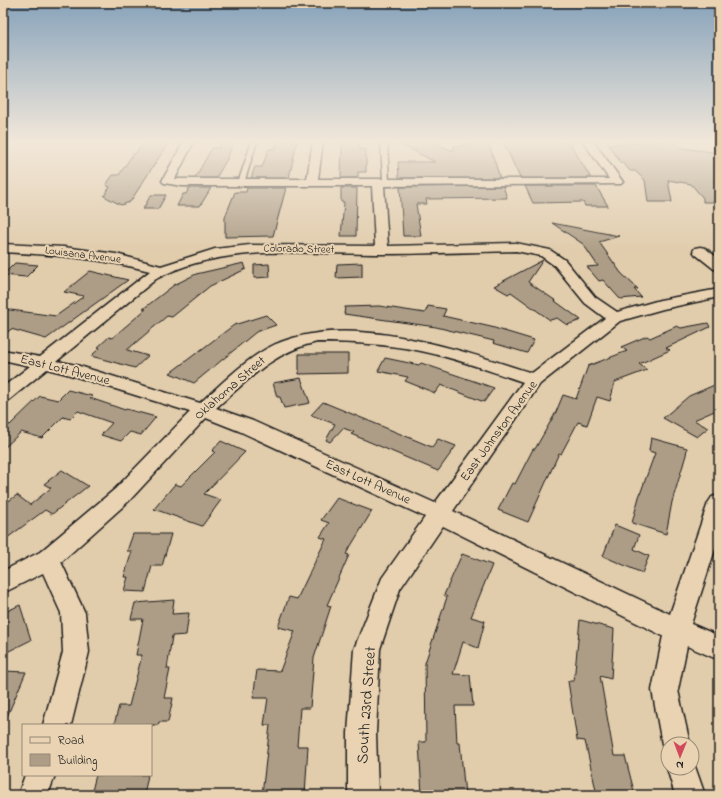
<svg xmlns="http://www.w3.org/2000/svg" width="722" height="798" font-family="'Indie Flower',sans-serif">
  <rect width="100%" height="100%" fill="#e1ccac"/>
  <filter id="ink" filterUnits="userSpaceOnUse"><feTurbulence type="fractalNoise" baseFrequency=".025" numOctaves="2"/><feDisplacementMap in="SourceGraphic" scale="8" xChannelSelector="R" yChannelSelector="G"/><feConvolveMatrix kernelMatrix="1 2 1 2 8 2 1 2 1" color-interpolation-filters="sRGB"/></filter>
  <g filter="url(#ink)">
    <path fill="#ad9d86" stroke="#1c1c1c" d="M222 141H234L227 159 216 178H195L212 148H219Z
      M277 141H297L289 178H251L255 167H262L269 149H275Z
      M342 141H359V149H366V172H358V178H341Z
      M395 141H431L453 151 454 146H463V144H489L500 178H399L398 162H435Z
      M503 141 569 142 591 178H520Z
      M661 141H672L683 148 719 153V202H703V198L691 184 668 180 672 202H648L645 180 635 171H630L623 163H621L608 144H629Z
      M144 142H169L130 202 121 205 104 196 110 187 106 185 113 175H119L133 154H135Z
      M503 186 507 198 426 199 427 204H416L421 236H403L400 187Z
      M525 186H596L608 206H585L583 202 533 203Z
      M189 188H211L200 206H177L183 194H186Z
      M247 188H286L273 236 225 237V217L235 192H246Z
      M341 188H357L356 236H341L344 202H341Z
      M151 195H166L158 209H143Z
      M552 223 619 236 599 242 621 273 638 289H634L641 297 620 299 603 280 599 281 587 267 598 266 583 244Z
      M543 260 528 282 556 301H555L581 320 567 325 557 318 550 320 511 292 508 294 494 286Z
      M15 263 38 265 26 277 3 275Z
      M244 263 246 269 210 286 172 317 167 316 127 350 148 356 135 368 91 356 100 348 98 347 109 337 112 338 146 309H143L174 285 196 274Z
      M362 263V277L336 278 337 264Z
      M269 264 270 277 254 278V265Z
      M90 271 128 280 46 339 11 329 3 337V309L56 316 84 296 64 292Z
      M379 306 425 313 428 306 446 309 443 316 491 327 534 340 527 353 493 343 494 341 436 327 344 314 345 307Z
      M266 315 276 325 256 332 194 383 170 373 234 325Z
      M708 323 710 327 666 348 670 350 639 364 647 370 615 382 610 401 597 397 587 425 578 422 561 454 559 453 528 522 498 510 512 483 515 484 533 449H535L556 412 563 395 576 399 588 366 627 351 621 347 647 336 650 338 677 326 681 328Z
      M299 354H348V373L299 374Z
      M385 358 419 365 421 363 494 388 484 402 441 385 435 393 405 381 408 377 378 371Z
      M301 378 310 403 284 408 280 397H277L273 383Z
      M719 383V409L694 420 708 428 697 437 663 418 689 396Z
      M68 390 92 396 90 398 125 410 126 409 156 417 141 435 130 432 121 441 101 435 112 423 78 411 70 419 63 417 42 438 21 432 3 449V422L10 425 40 396 58 400Z
      M323 402 432 447 438 439 456 446 438 471 351 434 354 432 343 428 330 442 326 440 335 424 311 415Z
      M651 438 687 448 686 455 672 502 666 534 632 523 639 497 655 453 649 451Z
      M221 441 245 452 204 494 221 500 202 526 154 509 175 484 181 486 215 452 212 451Z
      M62 470 88 486 52 514 45 510 3 541V505L17 495 30 505 51 488 44 484Z
      M337 498 372 511 346 554 349 555 327 605 331 606 314 658 310 708H300L297 746H308L305 795H262L270 725H264L268 698H253L257 670 280 671 295 631 278 627 289 597 297 599 326 539 320 537 329 523 321 520Z
      M615 525 639 535 634 549 649 556 642 573 603 556Z
      M133 534H171L162 566H152L145 592 124 591 128 577H124L132 551H127Z
      M462 554 492 565 471 617 485 621 478 648 463 642 453 674 470 675 473 706H455L457 743H460L465 795H422L419 742H426L425 663 447 597 444 595Z
      M174 600 172 614 189 613 186 635 172 636 167 669H170L164 698H173L168 722H159L158 725H114L119 706H129L142 655H136L143 619H131L135 603Z
      M20 605 31 640 3 654V613Z
      M580 620 614 629 611 679 600 676 614 756H625L635 795H597L585 741 577 740 568 681H574Z
      M3 671 26 672 3 726Z
      M96 775H148L144 795H91Z"/>
    <g fill="none" stroke-linecap="round" stroke-linejoin="round">
      <g stroke="#1c1c1c" stroke-width="3">
        <path id="service" d="M252 141H257L244 183 239 184 238 183Z
          M381 141H387L389 182 386 184 383 182Z"/>
      </g>
      <g stroke="#1c1c1c" stroke-width="3">
        <path id="minor" d="M184 141H194L175 179H307L313 141H323L318 179H609L583 141H593L623 182 621 184 384 186 388 246 516 243 550 250 565 260 595 297 617 312 660 300 719 289V297L663 309 620 321 540 384 453 511 670 614 708 503 712 497 719 495V537L691 624 719 636V660L687 646 678 690 690 744H668V755L666 754 662 744 652 690 663 636 443 526 400 589 380 649 376 733 378 795H348V733L354 649 382 578 425 517 239 431 206 418 129 501 61 562 85 613 89 652 71 725H43L63 652 61 613 43 573 3 593V571L40 552 115 489 190 412 67 374 47 369 9 400 3 402V387L30 366 3 360V350L40 357 150 271C99 258 55 255 3 252V244L64 247 116 254 161 266 215 249 250 245 375 246 372 186H182L164 183 162 181ZM516 251 541 256 555 266 585 303 605 318 532 373C456 349 340 308 266 349 243 362 220 385 200 403L76 365 57 361 156 279C222 243 307 254 379 254 425 254 471 252 516 251ZM317 342C352 342 386 344 421 351 456 358 489 371 523 382L435 503 253 421 216 408C249 379 273 352 317 342Z
          M700 247 705 248 719 259V270L714 269 695 254 693 251 695 248Z
          M692 758 705 795H675L667 768 668 766V768H692Z
          M25 775H55L48 795H18Z"/>
      </g>
      <use href="#service" fill="#e9d3b2" fill-rule="evenodd"/>
      <use href="#minor" fill="#e9d3b2" fill-rule="evenodd"/>
    </g>
  </g>
  <linearGradient id="sky" x2="0" y2="1"><stop stop-color="#88a3bb"/><stop offset="0.56" stop-color="#f2e8da"/><stop offset="1" stop-color="#f2e8da" stop-opacity="0"/></linearGradient>
  <rect width="722" height="253" fill="url(#sky)"/>
  <g text-anchor="middle" dominant-baseline="central" stroke-width="4" stroke-linejoin="round" paint-order="stroke">
    <g font-size="11" fill="#1c1c1c" stroke="#e9d3b2">
      <text transform="translate(299 249) rotate(1)">Colorado Street</text>
      <text transform="translate(83 255) rotate(7)">Louisana Avenue</text>
    </g>
    <g font-size="13" fill="#1c1c1c" stroke="#e9d3b2">
      <text transform="translate(65 370) rotate(14)">East Lott Avenue</text>
      <text transform="translate(230 388) rotate(-41)">Oklahoma Street</text>
      <text transform="translate(499 431) rotate(-54)">East Johnston Avenue</text>
      <text transform="translate(368 482) rotate(24)">East Lott Avenue</text>
    </g>
    <g font-size="16" fill="#1c1c1c" stroke="#e9d3b2">
      <text transform="translate(367 705) rotate(-86)">South 23rd Street</text>
    </g>
  </g>
  <rect width="722" height="798" fill="none" stroke="#e9d3b2" stroke-width="16"/>
  <rect x="8" y="8" width="706" height="782" fill="none" stroke="#1c1c1c" stroke-width="1.5" filter="url(#ink)"/>
  <rect x="22" y="724" width="130" height="52" fill="#e9d3b2" stroke="#978a76"/>
  <rect x="30" y="737" width="20" height="6" fill="#e9d3b2" stroke="#978a76"/>
  <text x="58" y="744" font-size="12" fill="#1c1c1c">Road</text>
  <rect x="30" y="754" width="20" height="12" fill="#ad9d86" stroke="#978a76"/>
  <text x="58" y="764" font-size="12" fill="#1c1c1c">Building</text>
  <g transform="translate(680 756) rotate(181)"><circle r="19" fill="#e9d3b2" stroke="#978a76"/>
  <path d="M0-3L7 15L0 10L-7 15Z" fill="#d1495b"/>
  <text y="-6" font-size="11" font-weight="bold" text-anchor="middle" fill="#1c1c1c">N</text>
  </g>
</svg>
